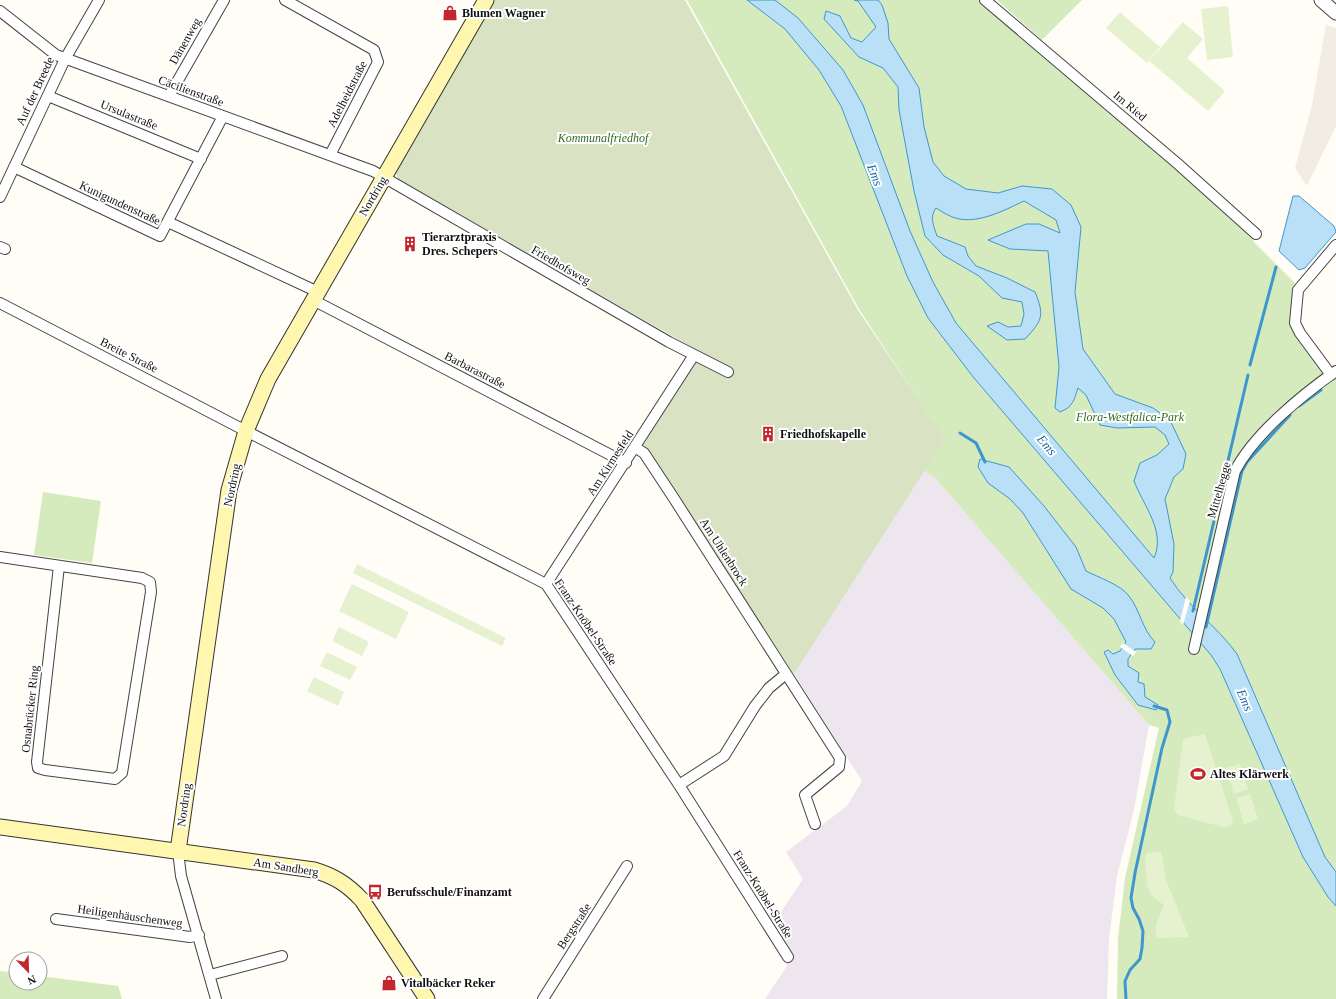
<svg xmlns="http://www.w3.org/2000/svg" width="1336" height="999" font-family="Georgia,serif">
  <rect width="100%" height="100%" fill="#fffdf5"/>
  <path fill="#eee6ef" d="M923 470 936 479 1149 725 1134 810 1117 876 1109 939 1107 999H765L787 966 767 933 803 879 786 852 847 806 862 781 794 674Z"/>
  <path fill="#d5ebbd" d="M687 0H979L1248 230 1254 242 1297 285 1292 323 1336 377V999H1117L1118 938 1125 878 1159 728 1149 725 936 479 923 470 944 439 859 309Z
    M997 0H1082L1042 40Z
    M43 492 101 501 92 563 34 555Z
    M0 971 16 973V983H40V976L118 986 122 999H0Z"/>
  <path fill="#d9e3c4" d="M495 0H685L858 310 945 439 794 674 642 445 702 353 398 180 396 173Z"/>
  <path fill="#e6f2cf" d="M1228 6 1233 57 1207 60 1201 9Z
    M1120 12 1160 47 1147 63 1106 28Z
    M1183 22 1203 39 1187 58 1225 91 1208 111 1149 61Z
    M357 564 506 638 502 646 353 573Z
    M352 584 409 612 396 639 339 611Z
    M339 627 369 642 362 656 332 641Z
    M327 652 357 667 350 680 320 666Z
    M314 677 344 692 338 706 307 691Z
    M1205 734 1233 821 1231 826 1223 827 1178 815 1174 809 1183 739Z
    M1240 764 1248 789 1234 794 1226 768Z
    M1250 794 1258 819 1244 824 1236 798Z
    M1161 851 1166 880 1189 937 1156 938V925L1164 905 1152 896 1147 885 1145 857 1147 853Z"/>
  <path fill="#f1ede2" d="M1326 25 1336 28V126L1307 186 1295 168 1312 105Z"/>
  <path fill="#b9e0f7" stroke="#3f96cf" d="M747 0H775L798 18 843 70 863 105 910 231 933 282 956 323 1154 558C1166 531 1143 505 1134 481L1140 463 1157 455 1169 444 1165 435 1155 427 1117 428 1100 425 1086 395 1078 388C1074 400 1073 407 1060 412L1055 408 1059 367 1048 251 1010 249 988 240 1026 224H1039L1060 233 1056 220 1024 201C1003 211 973 227 950 216 945 214 941 211 936 208 929 217 934 227 937 236L965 247 968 256 976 266 1007 278 1035 292C1045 316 1042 321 1025 339L1007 340 987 326 998 322 1008 327 1021 326 1024 314 1022 302 1002 298 979 276 943 255 925 236 914 191 899 110 898 87 883 68 859 57 824 19 826 11 840 16 851 38 862 42 876 27 858 1 854 0H878L882 5 888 23 889 39 919 88 924 127 933 162 944 176 966 189 998 193 1022 186 1052 189 1071 205 1081 227 1075 292 1083 349 1115 394 1153 408 1170 420 1186 454 1183 469 1174 477 1165 499 1174 544 1173 572 1170 578C1188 607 1217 626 1237 654L1325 857 1336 872V906L1328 897 1303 857 1220 669 1211 655 974 378 928 318 907 276 841 106 819 70 785 29Z
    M1293 196H1299L1334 226 1336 232 1305 268 1299 270 1279 251Z
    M980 459 1009 467 1044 506 1076 547 1086 571C1098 577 1121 585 1129 596 1140 610 1142 629 1155 642L1151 649H1135L1128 659V666L1139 673 1138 682 1144 684 1145 697 1158 705 1156 710 1138 705 1115 675 1104 652 1108 650 1113 654 1120 651 1126 642 1114 619 1103 608 1071 589 1023 513 1010 499 988 483 978 467Z"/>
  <path fill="#fffdf5" d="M1186 597 1190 601 1183 625 1180 621Z
    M1123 643 1136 652 1133 656 1120 647Z"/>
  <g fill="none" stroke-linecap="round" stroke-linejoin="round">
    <path stroke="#3f96cf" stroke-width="3" d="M1250 365 1276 267
      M1299 406 1321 390
      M960 433 976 443 985 462
      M1193 611 1248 375
      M1206 627 1242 471 1247 462 1290 415
      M1126 999 1125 981 1130 970 1140 959 1142 948 1143 931 1139 919 1133 908 1131 898 1135 873 1162 748 1170 722 1167 710 1154 706"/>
    <g stroke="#444" stroke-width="12">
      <path id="minor" d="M285 0 374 50 378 62 330 155
        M985 0 1178 164 1256 234
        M0 11 56 55 373 171 669 342 728 372
        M48 96 201 159
        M169 96 224 0
        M14 167 160 236 223 116
        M0 197 65 59 99 0
        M168 222 318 292
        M0 247 5 249
        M313 300 626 463
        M0 303 246 431 546 584 679 785 788 957
        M1331 375 1300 333 1295 323 1298 290 1336 245
        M636 448 644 453 673 497 840 758 839 767 805 795 815 824
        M0 557 142 578 150 582 151 592 122 773 115 779 45 770 38 768 37 762 59 566
        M546 584 694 355
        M1194 649 1235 471C1254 434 1302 395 1336 371
        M679 785 724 756 755 706 769 688 786 674
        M178 851 181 876 216 999
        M56 919 190 937 199 935
        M210 975 282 956
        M543 999 627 866"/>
    </g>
    <g stroke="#444" stroke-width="15">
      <path id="tertiary" d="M1321 0 1336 13"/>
    </g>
    <g stroke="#333" stroke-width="17">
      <path id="secondary" d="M0 827 314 870C334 876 347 884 362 900L427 999
        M178 851 229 490 246 431 268 379 486 0"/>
    </g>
    <use href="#minor" stroke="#fff" stroke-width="10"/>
    <use href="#tertiary" stroke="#fff" stroke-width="13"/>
    <use href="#secondary" stroke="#fff6b0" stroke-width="15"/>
  </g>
  <defs>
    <g id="shop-bare" transform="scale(1.2)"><path d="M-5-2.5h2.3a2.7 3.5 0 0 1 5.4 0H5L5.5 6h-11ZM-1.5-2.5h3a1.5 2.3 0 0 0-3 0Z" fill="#c4262e" stroke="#fff" stroke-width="2.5" paint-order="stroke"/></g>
    <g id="building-bare" transform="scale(1.2)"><path d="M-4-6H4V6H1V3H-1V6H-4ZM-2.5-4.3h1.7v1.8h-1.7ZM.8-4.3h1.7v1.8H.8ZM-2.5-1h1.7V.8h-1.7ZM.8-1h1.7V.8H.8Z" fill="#c4262e" stroke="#fff" stroke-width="2.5" paint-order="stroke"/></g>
    <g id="stadium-bare" transform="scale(1.2)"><path d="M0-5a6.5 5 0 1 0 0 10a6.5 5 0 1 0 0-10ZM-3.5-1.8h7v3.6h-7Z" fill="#c4262e" stroke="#fff" stroke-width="2.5" paint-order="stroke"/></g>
    <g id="bus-bare" transform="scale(1.2)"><path d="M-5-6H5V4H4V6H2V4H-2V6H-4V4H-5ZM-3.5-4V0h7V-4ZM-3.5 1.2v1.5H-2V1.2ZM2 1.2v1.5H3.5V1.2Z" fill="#c4262e" stroke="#fff" stroke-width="2.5" paint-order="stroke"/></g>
  </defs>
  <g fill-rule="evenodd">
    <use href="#shop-bare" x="450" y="13"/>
    <use href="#building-bare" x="410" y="244"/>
    <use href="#building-bare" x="768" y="434"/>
    <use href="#stadium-bare" x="1198" y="774"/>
    <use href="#bus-bare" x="375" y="892"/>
    <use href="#shop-bare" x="389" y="983"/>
  </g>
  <g text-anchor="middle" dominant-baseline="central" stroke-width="4" stroke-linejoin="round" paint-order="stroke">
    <g font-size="12" font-weight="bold" fill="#111" stroke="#fff" text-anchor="start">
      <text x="462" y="13">Blumen Wagner</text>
      <text x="422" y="237">Tierarztpraxis<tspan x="422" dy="14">Dres. Schepers</tspan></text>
      <text x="780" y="434">Friedhofskapelle</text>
      <text x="1210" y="774">Altes Klärwerk</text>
      <text x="387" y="892">Berufsschule/Finanzamt</text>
      <text x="401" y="983">Vitalbäcker Reker</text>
    </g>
    <g font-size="12" fill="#111" stroke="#fff">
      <text transform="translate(185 41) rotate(-60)">Dänenweg</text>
      <text transform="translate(35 91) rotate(-65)">Auf der Breede</text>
      <text transform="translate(191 91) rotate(20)">Cäcilienstraße</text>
      <text transform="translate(347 94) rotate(-63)">Adelheidstraße</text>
      <text transform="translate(1130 106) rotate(40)">Im Ried</text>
      <text transform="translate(129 115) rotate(22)">Ursulastraße</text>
      <text transform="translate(373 196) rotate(-60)">Nordring</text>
      <text transform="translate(120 203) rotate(25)">Kunigundenstraße</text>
      <text transform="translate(561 265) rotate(30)">Friedhofsweg</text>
      <text transform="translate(129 355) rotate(27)">Breite Straße</text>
      <text transform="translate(475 370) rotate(27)">Barbarastraße</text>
      <text transform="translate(610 463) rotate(-57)">Am Kirmesfeld</text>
      <text transform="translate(232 485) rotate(-78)">Nordring</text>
      <text transform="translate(1219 490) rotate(-74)">Mittelhegge</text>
      <text transform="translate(724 552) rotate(57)">Am Uhlenbrock</text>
      <text transform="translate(586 622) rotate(56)">Franz-Knöbel-Straße</text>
      <text transform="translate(30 709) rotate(-84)">Osnabrücker Ring</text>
      <text transform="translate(184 805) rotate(-82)">Nordring</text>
      <text transform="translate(286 867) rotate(9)">Am Sandberg</text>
      <text transform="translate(763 894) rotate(58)">Franz-Knöbel-Straße</text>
      <text transform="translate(130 916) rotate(8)">Heiligenhäuschenweg</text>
      <text transform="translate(574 926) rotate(-57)">Bergstraße</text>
    </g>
    <g font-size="12" font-style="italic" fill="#2f6b1f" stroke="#fff">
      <text x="603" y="138">Kommunalfriedhof</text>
      <text x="1130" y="417">Flora-Westfalica-Park</text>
    </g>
    <g font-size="13" font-style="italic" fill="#1768a6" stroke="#fff">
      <text transform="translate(875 175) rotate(69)">Ems</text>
      <text transform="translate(1047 445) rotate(50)">Ems</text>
      <text transform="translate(1245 700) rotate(67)">Ems</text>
    </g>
  </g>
  <g transform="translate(28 971) rotate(157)"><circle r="19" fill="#ffffff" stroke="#a0a0a0"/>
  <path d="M0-3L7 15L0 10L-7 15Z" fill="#c4262e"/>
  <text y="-6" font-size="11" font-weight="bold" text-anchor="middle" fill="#111111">N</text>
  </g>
</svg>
